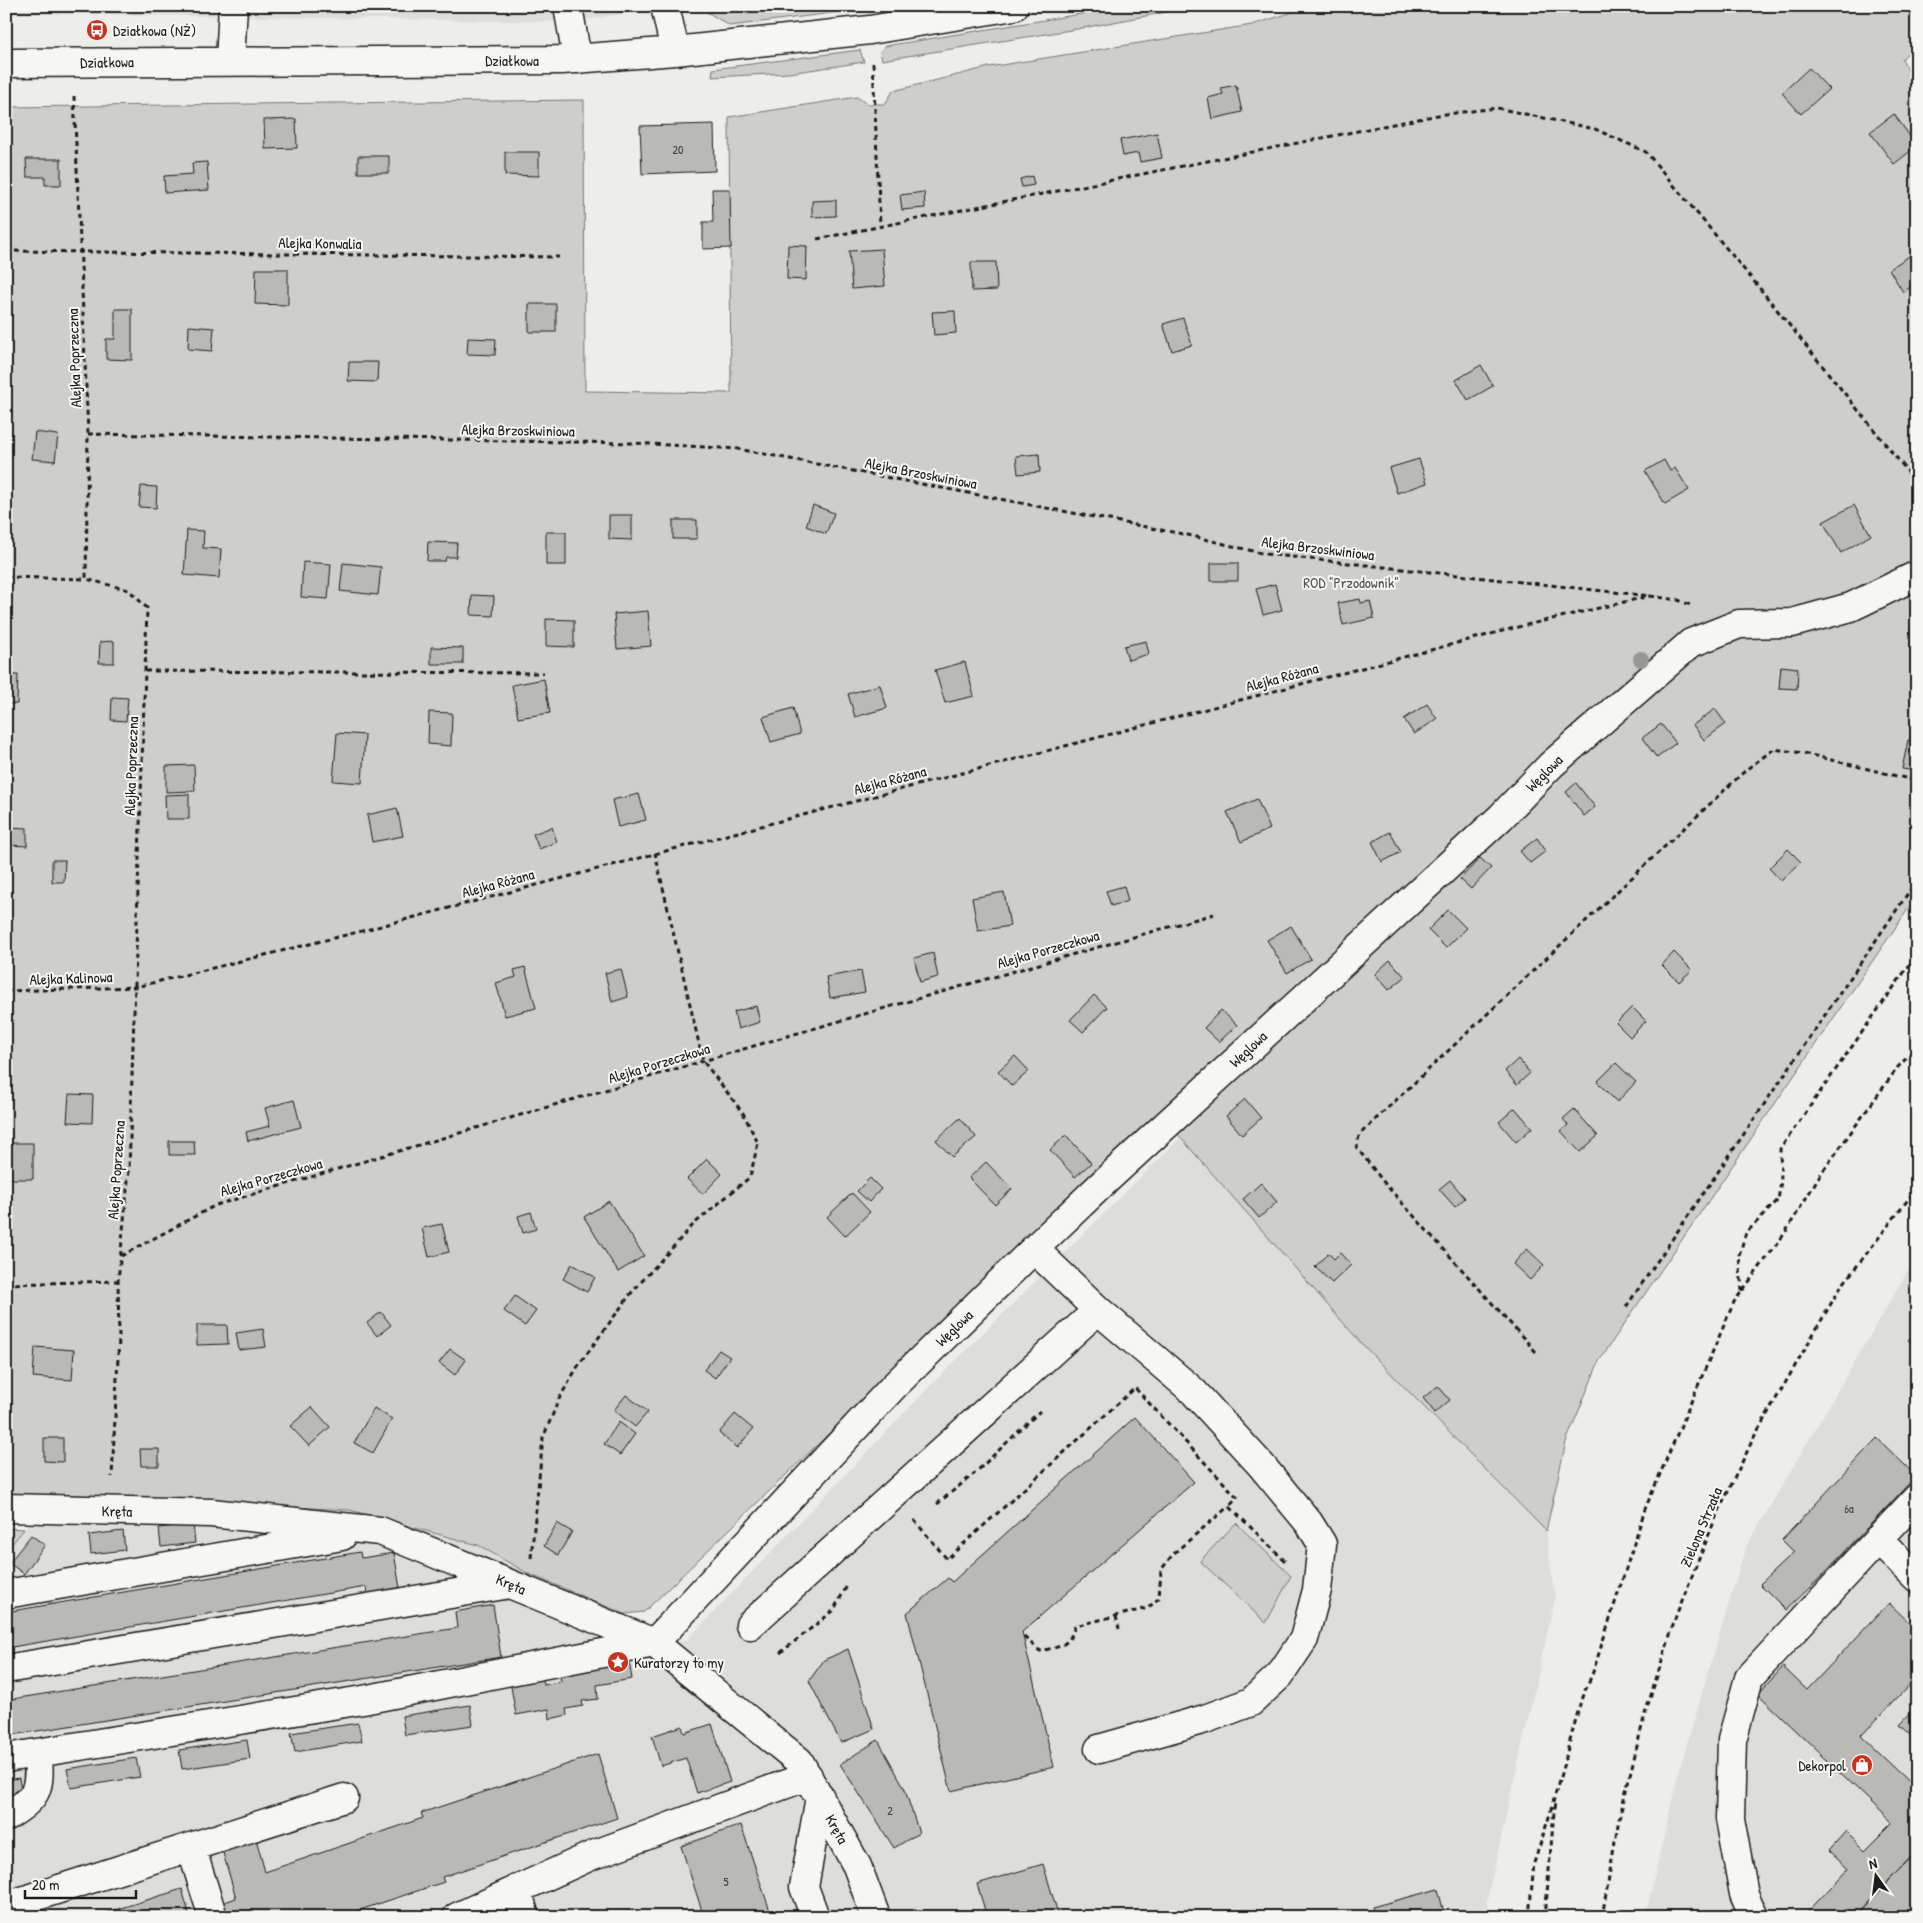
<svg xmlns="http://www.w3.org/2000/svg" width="1923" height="1923" font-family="'Patrick Hand',sans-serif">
  <rect width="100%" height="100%" fill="#edede9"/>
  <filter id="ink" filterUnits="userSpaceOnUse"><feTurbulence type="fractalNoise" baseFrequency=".02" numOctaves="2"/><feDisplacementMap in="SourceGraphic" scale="10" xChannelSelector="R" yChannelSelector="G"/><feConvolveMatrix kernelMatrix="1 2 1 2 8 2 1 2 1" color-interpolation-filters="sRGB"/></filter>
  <g filter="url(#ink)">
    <path fill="#ddddda" d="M6 6H676L570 22 6 13Z
      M1181 1137 1361 1343 1546 1531 1555 1599 1487 1900V1917H6V1551L48 1500 237 1504 350 1510 478 1545 652 1645 650 1647 687 1640 934 1382Z
      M1917 1255V1917H1645L1680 1767 1745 1549Z"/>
    <path fill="#cececb" stroke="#757574" d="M734 6H887L730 26 707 12Z
      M1130 6H1198L1077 29 882 60 880 52 885 46Z
      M1312 6H1917V44L1902 59 1917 86V896L1599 1361 1566 1442 1546 1531 1361 1343 1160 1114 644 1612 625 1614 529 1574 478 1545 350 1510 237 1504 6 1499V107L584 100 585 391 731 393 729 117 857 97 867 104H885L893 91 989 67 1252 25Z
      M860 50 864 62 789 73 712 77 713 69Z
      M1236 1523 1291 1576 1266 1623 1200 1561Z
      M6 1528 24 1529 6 1551Z"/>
    <path fill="#b9b9b6" stroke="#1c1c1c" d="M1809 68 1829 89 1801 114 1782 93Z
      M1236 85 1242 112 1212 119 1208 98 1223 94 1221 88Z
      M1894 114 1917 146 1894 164 1870 132Z
      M296 119 297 148 265 149 264 120Z
      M714 124 715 171 642 174 640 126Z
      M1157 133 1162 158 1140 162 1138 153 1123 156 1120 140Z
      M505 152H539V176L505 175Z
      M358 156H389V173H358Z
      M26 159H61V185H45V177H27Z
      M207 162 209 190 165 193 164 176 193 174 192 163Z
      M1032 176 1034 185 1022 187 1020 179Z
      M712 189H730L731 248 703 249V222H713Z
      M924 192 925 208 902 210 900 195Z
      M836 200V216L812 217V201Z
      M788 245 807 246 806 280 787 279Z
      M882 249 885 286 852 289 849 251Z
      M1911 255 1917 264V283L1903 292 1889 269Z
      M971 262H996L997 290 972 291Z
      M256 269H288V305L255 304Z
      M529 304H556V332H529Z
      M115 309H132V360L106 359V339H115Z
      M955 311 956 333 934 335 932 312Z
      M1183 318 1192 345 1172 351 1163 324Z
      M189 326 214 328 212 351 188 349Z
      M468 338 496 339 495 355 467 354Z
      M349 362H378L377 382 348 381Z
      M1481 365 1493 386 1468 400 1456 380Z
      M6 382H11L8 421H6Z
      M35 432 58 435 55 461 32 459Z
      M1039 454 1040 472 1018 474 1016 456Z
      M1419 459 1427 483 1397 493 1389 468Z
      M1664 460 1670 471 1675 468 1689 490 1665 504 1645 471Z
      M141 486 157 487 156 508 139 507Z
      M813 505 834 513 826 534 806 526Z
      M1854 505 1871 535 1841 553 1823 522Z
      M609 515H632V540L609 539Z
      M673 520H697V539H673Z
      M187 530 204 531 203 548 221 549 219 578 184 575Z
      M546 532H566V565H546Z
      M428 542 457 543 456 557H446L445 561H427Z
      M303 562 331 564 328 599 301 597Z
      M343 563 381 567 378 595 340 591Z
      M1211 563H1238V581H1211Z
      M1275 584 1282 610 1263 615 1256 589Z
      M472 595 494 596 493 616 471 615Z
      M1360 599 1361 603 1370 601 1374 618 1343 625 1338 603Z
      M648 611 651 646 617 649 614 614Z
      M546 619 574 620V647L546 646Z
      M114 641V663H99L100 642Z
      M1146 641 1149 654 1128 660 1124 646Z
      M431 647 463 648V664H431Z
      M965 662 974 696 945 703 935 670Z
      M1781 666 1798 668 1797 689 1779 688Z
      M6 675H18L17 704H6Z
      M544 679 550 713 518 718 512 685Z
      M880 685 887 708 855 717 848 694Z
      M112 697 128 698 126 721 111 720Z
      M1427 704 1437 719 1414 734 1404 719Z
      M793 708 800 734 771 742 763 717Z
      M1715 709 1726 724 1704 740 1693 725Z
      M429 712 452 713 451 746 428 744Z
      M1661 724 1676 743 1657 758 1642 738Z
      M337 733 365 735 362 783 333 781Z
      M1908 740 1917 742V771L1902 769Z
      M194 765 195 791 166 792V766Z
      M1576 783 1595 807 1584 816 1566 792Z
      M189 794V819H166L165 795Z
      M639 794 646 820 618 827 612 800Z
      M1257 799 1270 829 1241 842 1227 812Z
      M397 808 403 836 372 842 367 815Z
      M8 827 27 828V846L8 845Z
      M552 827 557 842 539 849 533 834Z
      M1390 832 1401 852 1382 862 1372 842Z
      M1537 838 1546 851 1530 863 1520 851Z
      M1788 849 1801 862 1781 881 1769 868Z
      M1480 858 1491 868 1471 889 1460 879Z
      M52 860H65L64 882H52Z
      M1124 886 1128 901 1111 906 1106 891Z
      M1004 892 1010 926 978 931 972 898Z
      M1448 910 1466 928 1446 948 1428 930Z
      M1291 926 1311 959 1287 973 1267 940Z
      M1674 952 1692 970 1679 982 1662 965Z
      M933 953 938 977 920 982 914 958Z
      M1390 960 1405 977 1389 990 1375 974Z
      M525 967 536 1008 505 1016 496 983 516 977 514 970Z
      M621 969 628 997 612 1002 605 973Z
      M861 971 865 992 830 998 826 977Z
      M1094 995 1107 1007 1083 1032 1070 1020Z
      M756 1006 760 1022 738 1029 734 1012Z
      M1632 1007 1646 1021 1630 1037 1616 1023Z
      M1221 1010 1237 1025 1219 1042 1204 1028Z
      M1015 1056 1029 1071 1012 1086 998 1071Z
      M1518 1059 1530 1073 1517 1085 1505 1071Z
      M1616 1063 1636 1082 1617 1102 1597 1082Z
      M69 1094 93 1095 92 1123 67 1122Z
      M1245 1099 1261 1118 1242 1135 1226 1116Z
      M294 1100 301 1127 248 1141 246 1132 270 1126 265 1108Z
      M1515 1108 1532 1128 1516 1142 1499 1122Z
      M1574 1109 1598 1136 1580 1152 1561 1131 1568 1125 1563 1119Z
      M960 1118 976 1137 952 1157 936 1140Z
      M1066 1135 1091 1163 1075 1177 1050 1150Z
      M169 1141H194L195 1155H169Z
      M6 1143H33V1179H6Z
      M707 1159 722 1174 703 1194 687 1179Z
      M986 1162 1012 1189 995 1205 969 1178Z
      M870 1178 881 1189 869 1202 857 1191Z
      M1450 1180 1465 1198 1455 1207 1439 1189Z
      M1261 1183 1277 1202 1259 1218 1243 1199Z
      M852 1193 870 1212 845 1236 827 1217Z
      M609 1201 644 1256 618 1272 584 1217Z
      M531 1212 536 1229 523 1233 518 1216Z
      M442 1224 449 1252 429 1257 422 1228Z
      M1527 1249 1544 1265 1530 1280 1513 1264Z
      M1328 1253 1334 1259 1340 1253 1351 1265 1332 1283 1315 1267Z
      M572 1264 595 1277 587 1292 563 1279Z
      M515 1296 536 1311 525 1326 504 1311Z
      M381 1312 391 1325 377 1336 367 1323Z
      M197 1325H227L228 1344 197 1345Z
      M263 1329 266 1347 239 1350 236 1333Z
      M1917 1331V1348L1908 1340Z
      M35 1347 74 1350 72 1380 33 1377Z
      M450 1349 466 1360 455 1375 439 1363Z
      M719 1350 730 1357 715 1378 704 1370Z
      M1438 1386 1450 1400 1435 1413 1423 1398Z
      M626 1395 648 1412 635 1427 614 1410Z
      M312 1407 330 1427 309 1446 290 1426Z
      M374 1408 392 1419 373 1453 354 1443Z
      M735 1414 753 1429 737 1448 719 1433Z
      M1135 1417 1194 1482 1022 1632 1054 1767 951 1791 907 1613 948 1578 952 1582Z
      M619 1422 635 1434 620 1455 604 1444Z
      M44 1438H63V1462L44 1461Z
      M1877 1438 1916 1476 1820 1578 1786 1610 1760 1584 1794 1552 1782 1540Z
      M140 1449H159V1466H141Z
      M557 1523 572 1532 558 1555 544 1546Z
      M193 1524 195 1543 161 1547 159 1528Z
      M123 1531 125 1550 91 1554 89 1535Z
      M31 1535 45 1545 24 1574 9 1563Z
      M360 1552 361 1558 394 1553 400 1588 367 1594 366 1587 6 1648V1612Z
      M1889 1603 1917 1630V1677L1861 1736 1917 1789V1851L1854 1917H1803L1848 1869 1829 1851 1846 1832 1865 1851 1893 1823 1758 1694 1783 1667 1807 1690Z
      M493 1605 501 1657 6 1736V1700L457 1628 455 1612Z
      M848 1649 874 1729 841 1743 809 1681 824 1660Z
      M629 1661 632 1679 597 1685 598 1699 582 1701 583 1706 566 1709 567 1715 550 1719 549 1709 516 1715 510 1681 542 1674 544 1685 561 1681 560 1675 576 1672 575 1667Z
      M470 1705 473 1725 405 1735 402 1716Z
      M1917 1707V1740L1900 1725Z
      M358 1723 362 1741 295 1752 291 1733Z
      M712 1724 730 1782 697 1793 686 1758 661 1766 652 1736 682 1726 684 1733Z
      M247 1740 250 1759 182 1769 179 1750Z
      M878 1740 904 1787 919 1833 894 1848 840 1764Z
      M598 1754 617 1818 442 1877 444 1882 339 1917H227L222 1903 236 1898 221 1846 255 1835 265 1872 423 1818 421 1813Z
      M136 1758 140 1777 71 1788 67 1769Z
      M19 1778 22 1796 6 1798V1780Z
      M741 1825 772 1917H704L681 1846Z
      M1917 1851V1917H1854Z
      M1043 1864 1059 1917H987L977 1884Z
      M182 1889 190 1917H92Z
      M1438 1889 1445 1917H1374L1372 1907Z"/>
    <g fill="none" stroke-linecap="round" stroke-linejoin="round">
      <g stroke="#1c1c1c" stroke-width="31">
        <path id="minor" d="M568 6 577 59
          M665 6 675 51
          M230 61 233 6
          M6 63 562 60 675 51 870 30 1014 6
          M1034 1249 1098 1310
          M6 1508 211 1513 380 1531 654 1643 799 1761 857 1866 876 1917
          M1878 1539 1917 1578
          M6 1594 342 1536
          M750 1625 1098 1310 1193 1391 1261 1465 1309 1523 1322 1544 1317 1590 1304 1639 1280 1675 1251 1702 1205 1719 1099 1749
          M654 1643 895 1385 1034 1249 1102 1184 1501 817 1551 765 1691 643 1739 624 1792 623 1851 607 1917 575
          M6 1669 510 1584
          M6 1758 363 1700 654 1643
          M6 1817C39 1796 40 1791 38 1753
          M191 1847 213 1917
          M517 1889 525 1917
          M6 1906 344 1798
          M457 1917 593 1855 808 1776
          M815 1917 804 1887 820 1797
          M1754 1917 1744 1894 1730 1819 1732 1740 1749 1678 1917 1498"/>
      </g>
      <path stroke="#1c1c1c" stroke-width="3" stroke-dasharray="5 4" stroke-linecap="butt" d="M873 63 880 226
        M74 96 88 434 86 579 129 590 147 608 129 1170 118 1281 119 1338 112 1477
        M817 239 1438 115 1497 108 1595 129 1646 152 1757 285 1917 483
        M6 251 559 257
        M88 434 632 443 738 449 1188 535 1265 554 1650 596 1678 600 1693 606
        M6 577 86 579
        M145 671 544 673
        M6 991 136 987 358 932 1518 627 1650 596
        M121 1256 216 1205 791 1035 1214 914
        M6 1284 118 1281
        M1742 1291 1739 1255 1746 1233 1778 1200 1781 1181 1780 1149 1917 954
        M1626 1307 1917 880
        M1536 1352 1386 1185 1357 1148 1359 1135 1747 769 1774 749 1803 753 1917 781
        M937 1504 975 1473 1040 1411
        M914 1520 947 1559 1135 1388 1237 1497 1229 1506 1287 1563
        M531 1558 543 1438 559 1399 578 1366 632 1292 694 1224 750 1177 758 1143 743 1113 703 1061 655 853
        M1116 1616 1119 1629
        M1024 1637 1040 1651C1060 1646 1068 1648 1075 1626L1148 1608 1159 1598 1161 1570 1173 1554 1229 1506
        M780 1653 833 1611 848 1584
        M1529 1917 1534 1863 1549 1817 1582 1697 1592 1675 1645 1509 1734 1302 1785 1233 1820 1175 1898 1067 1917 1047
        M1545 1917 1555 1800
        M1602 1917 1619 1819 1645 1714 1677 1613 1716 1517 1754 1437 1840 1288 1917 1188"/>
      <use href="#minor" stroke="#f6f6f2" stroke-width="28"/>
    </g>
    <circle fill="#979795" cx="1641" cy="659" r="8"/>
  </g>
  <defs>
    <g id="bus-disc" transform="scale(1.125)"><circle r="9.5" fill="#c8321e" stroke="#f6f6f2"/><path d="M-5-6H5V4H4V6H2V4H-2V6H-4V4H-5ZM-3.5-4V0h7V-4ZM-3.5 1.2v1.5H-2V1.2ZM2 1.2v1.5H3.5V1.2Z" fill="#fff"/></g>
    <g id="sight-disc" transform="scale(1.125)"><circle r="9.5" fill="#c8321e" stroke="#f6f6f2"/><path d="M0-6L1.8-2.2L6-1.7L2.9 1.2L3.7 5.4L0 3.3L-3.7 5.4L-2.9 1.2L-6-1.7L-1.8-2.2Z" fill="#fff"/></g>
    <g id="shop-disc" transform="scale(1.125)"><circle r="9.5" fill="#c8321e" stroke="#f6f6f2"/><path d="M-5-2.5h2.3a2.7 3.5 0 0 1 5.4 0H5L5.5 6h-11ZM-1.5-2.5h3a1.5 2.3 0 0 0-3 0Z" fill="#fff"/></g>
  </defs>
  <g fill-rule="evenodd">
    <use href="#bus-disc" x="97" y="30"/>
    <use href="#sight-disc" x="618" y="1662"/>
    <use href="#shop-disc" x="1862" y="1765"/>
  </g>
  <g text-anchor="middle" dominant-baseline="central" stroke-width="4" stroke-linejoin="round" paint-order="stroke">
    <g font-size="12" fill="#434342">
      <text x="678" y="149">20</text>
      <text x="1849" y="1508">6a</text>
      <text x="890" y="1810">2</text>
      <text x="726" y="1881">5</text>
    </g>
    <g font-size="15" fill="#1c1c1c" stroke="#f6f6f2" text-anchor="start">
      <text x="113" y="30">Działkowa (NŻ)</text>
      <text x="634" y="1662">Kuratorzy to my</text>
      <text x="1846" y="1765" text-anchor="end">Dekorpol</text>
    </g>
    <g font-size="15" fill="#1c1c1c" stroke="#f6f6f2">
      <text x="512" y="60">Działkowa</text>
      <text transform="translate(107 62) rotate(-1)">Działkowa</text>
      <text transform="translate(320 243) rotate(1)">Alejka Konwalia</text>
      <text transform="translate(74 358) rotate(-92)">Alejka Poprzeczna</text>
      <text transform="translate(518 430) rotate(1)">Alejka Brzoskwiniowa</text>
      <text transform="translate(921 473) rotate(11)">Alejka Brzoskwiniowa</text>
      <text transform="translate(1318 548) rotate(7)">Alejka Brzoskwiniowa</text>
      <text transform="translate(1282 677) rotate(-15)">Alejka Różana</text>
      <text transform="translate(131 766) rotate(-88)">Alejka Poprzeczna</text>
      <text transform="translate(1544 773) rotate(-45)">Węglowa</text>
      <text transform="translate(890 780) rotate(-15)">Alejka Różana</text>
      <text transform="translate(498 883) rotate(-15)">Alejka Różana</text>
      <text transform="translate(1048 949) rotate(-16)">Alejka Porzeczkowa</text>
      <text transform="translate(71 978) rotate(-2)">Alejka Kalinowa</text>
      <text transform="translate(1248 1049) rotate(-43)">Węglowa</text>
      <text transform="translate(659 1063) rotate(-17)">Alejka Porzeczkowa</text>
      <text transform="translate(116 1170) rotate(-86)">Alejka Poprzeczna</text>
      <text transform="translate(271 1177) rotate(-16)">Alejka Porzeczkowa</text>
      <text transform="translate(954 1328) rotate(-44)">Węglowa</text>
      <text transform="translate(117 1511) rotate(1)">Kręta</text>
      <text transform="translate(1701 1527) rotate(-67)">Zielona Strzała</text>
      <text transform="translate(511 1584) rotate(23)">Kręta</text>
      <text transform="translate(837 1829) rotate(61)">Kręta</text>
    </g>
    <g font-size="15" fill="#515151" stroke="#f6f6f2">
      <text x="1351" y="582">ROD "Przodownik"</text>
    </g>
  </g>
  <rect width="1923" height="1923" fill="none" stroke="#f6f6f2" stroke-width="25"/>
  <rect x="12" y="12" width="1898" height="1898" fill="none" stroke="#1c1c1c" stroke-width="2" filter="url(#ink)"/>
  <g transform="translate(1876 1876) rotate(346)" stroke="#f6f6f2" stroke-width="4" paint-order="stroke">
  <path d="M0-4L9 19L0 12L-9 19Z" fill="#1c1c1c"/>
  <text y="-8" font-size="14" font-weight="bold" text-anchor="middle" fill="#1c1c1c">N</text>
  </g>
  <path d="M25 1890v8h111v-8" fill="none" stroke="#1c1c1c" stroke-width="2.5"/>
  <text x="32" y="1890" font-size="15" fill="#1c1c1c" stroke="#f6f6f2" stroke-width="4" paint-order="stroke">20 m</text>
</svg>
